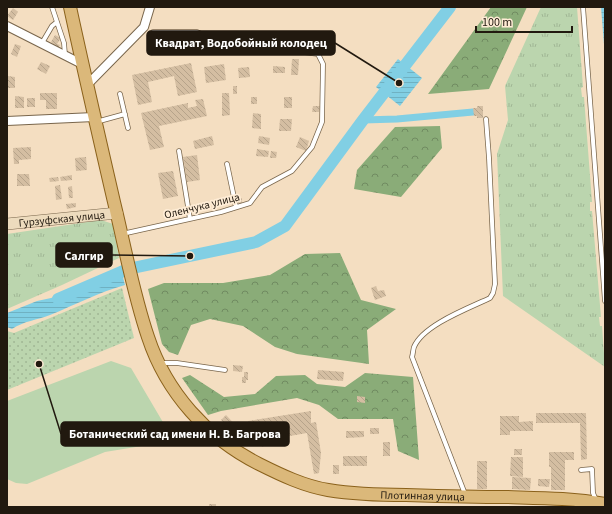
<svg xmlns="http://www.w3.org/2000/svg" width="612" height="514" font-family="'Source Sans 3',sans-serif">
  <defs>
    <pattern id="grass-tufts" width="24" height="20" patternUnits="userSpaceOnUse"><rect width="24" height="20" fill="#bbd5ae"/><path d="M3 7l-1-3M5 7V3M7 7l1-3M15 17l-1-3M17 17v-4M19 17l1-3" fill="none" stroke="#a0b694"/></pattern>
    <pattern id="forest-crowns" width="20" height="18" patternUnits="userSpaceOnUse"><rect width="20" height="18" fill="#8aac78"/><path d="M2 6a3 3 0 1 1 6 0M12 15a3 3 0 1 1 6 0" fill="none" stroke="#708b61"/></pattern>
    <pattern id="garden-dots" width="8" height="8" patternUnits="userSpaceOnUse"><rect width="8" height="8" fill="#bbd5ae"/><path d="M2 2h.1M6 6h.1" fill="none" stroke="#a0b694" stroke-width="1.8" stroke-linecap="round"/></pattern>
    <pattern id="water-rules" width="6" height="5" patternUnits="userSpaceOnUse"><rect width="6" height="5" fill="#81cfe4"/><path d="M0 2.5h6" fill="none" stroke="#6fb1c2"/></pattern>
    <pattern id="building-back-hatch" width="6" height="6" patternUnits="userSpaceOnUse"><rect width="6" height="6" fill="#d4bea2"/><path d="M-1 5l2 2M0 0l6 6M5-1l2 2" fill="none" stroke="#b6a38a"/></pattern>
  </defs>
  <rect width="100%" height="100%" fill="#f4dec1"/>
  <path fill="url(#grass-tufts)" d="M541 7H577L583 87 581 88 582 97H584L592 202H590V211H592L601 317H599L600 326H602L605 367 503 296 497 154 508 120 505 86Z
    M101 220 113 224 119 258 62 285 7 309V234Z"/>
  <path fill="url(#forest-crowns)" d="M491 7H527L489 89 428 94Z
    M440 126 442 148 401 197 354 189 357 170 395 127Z
    M340 253 361 300 396 309 367 330 369 364 297 354 275 347 243 326 210 319 191 325 178 355 169 352 162 344 148 289 164 283H223L270 275 305 254Z
    M365 373 413 377 419 460 398 451 393 419H338L319 405 297 398 221 411 208 415 182 378 190 375 224 397 255 394 276 376 305 375 317 384 345 387Z"/>
  <path fill="#bbd5ae" d="M111 361 131 368 164 424 163 436 148 445 105 452 27 484 16 483 7 479V401Z"/>
  <path fill="url(#garden-dots)" d="M122 288 134 338 7 390V331L14 333Z"/>
  <path fill="url(#water-rules)" d="M601 7H605V57Z
    M398 59 422 78 400 106 376 87Z
    M120 266 125 285C99 292 75 305 50 315 37 320 24 321 12 329L7 327V313L37 301 93 289 114 276Z"/>
  <g fill="none" stroke-linecap="round" stroke-linejoin="round">
    <path stroke="#81cfe4" stroke-width="7" d="M363 120 397 119 473 112"/>
    <path stroke="#81cfe4" stroke-width="12" d="M58 299 128 269 256 242 285 226 363 120 450 7"/>
  </g>
  <path fill="url(#building-back-hatch)" d="M13 8 18 12 13 20 7 16Z
    M55 35 61 38 57 44 60 45 58 48 51 42Z
    M15 44 21 46 17 57 11 54Z
    M292 59H299L298 75H291Z
    M41 62 50 66 46 74 37 69Z
    M191 63 197 92 178 96 174 76 148 82 152 102 138 105 132 75Z
    M224 64 226 80 206 83 204 67Z
    M273 66 285 67V73H273Z
    M249 67 250 77 239 78 238 68Z
    M8 76 15 77V88H8Z
    M233 86H237V94H233Z
    M40 93H57V109H46V100H40Z
    M222 93H229L230 115 222 116Z
    M15 96 24 97V108H15Z
    M251 97H257V104H251Z
    M284 97H292V108H284Z
    M27 98H35V107H27Z
    M203 99 207 116 159 126 164 147 150 150 141 113 188 103V108L197 106 195 100Z
    M313 106H320L319 112H312Z
    M477 106H483V118H477V116H474L473 108H477Z
    M253 113 261 114V129L252 128Z
    M280 119H292L291 131H279Z
    M212 136 214 145 195 149 193 141Z
    M259 136 270 138 269 145 258 143Z
    M300 137 309 141 306 151 296 147Z
    M31 147V159L19 160V164H14L13 148Z
    M257 149 269 151 268 157 256 156Z
    M271 151 277 152 276 158H270Z
    M197 155 200 180 187 182 183 157Z
    M86 157 87 170 76 171 75 158Z
    M173 171 178 196 163 199 158 173Z
    M17 174H29L30 186H17Z
    M72 175V180L61 181 60 177Z
    M58 177 59 181 50 182 49 178Z
    M60 185 62 199 56 200 55 186Z
    M72 186 73 198H69L68 187Z
    M242 198V204L237 205 236 199Z
    M76 203V207L67 209 66 204Z
    M376 286 378 291 384 290 386 296 375 300 371 288Z
    M233 365 243 366 242 372 233 371Z
    M318 370 344 372 343 381 317 379Z
    M244 372H248V380H246V383H242V377H244Z
    M357 396 365 397V403L357 402Z
    M311 411V423L316 422 321 453 319 473 314 474 307 433 267 440 263 447 252 440 258 431 250 432 248 421Z
    M536 413H586L587 459 581 460 580 423H536Z
    M226 415 242 432 238 436 221 420Z
    M500 416H519V422L533 421V431H510V435H500Z
    M370 428H379V434H370Z
    M346 431H364V437L346 438Z
    M383 442H390V456H383Z
    M514 449H522V455H514Z
    M549 452H574V460H565V490H551V467H549Z
    M343 456H367V466H343Z
    M511 457H523V477L510 476Z
    M477 461H487V489H477Z
    M333 465H339V474H333Z
    M512 477 531 478 530 490 512 489Z
    M538 479H550L549 487 538 486Z
    M209 504H216V507H209Z"/>
  <g fill="none" stroke-linecap="round" stroke-linejoin="round">
    <g stroke="#79664c" stroke-width="5.5">
      <path id="lane" d="M52 7 64 43 65 55
        M583 7 605 301
        M42 43 52 26 57 22
        M120 94 128 128
        M96 122 125 114
        M179 151 190 219
        M227 164 236 207
        M122 234 221 212 250 203 262 187 292 171 312 147 322 122 323 64 318 54 275 48 238 50 197 32H153
        M161 363H177L225 370
        M581 470 592 469 593 493 596 500
        M465 494 412 357C413 354 413 350 414 347 423 325 469 308 490 298L493 293 495 284 489 158 486 119"/>
    </g>
    <g stroke="#79664c" stroke-width="10">
      <path id="street" d="M7 26 82 64
        M87 85 144 27 150 7
        M7 121 94 117"/>
    </g>
    <g stroke="#79664c" stroke-width="12">
      <g id="secondary">
        <path id="s1" d="M7 224 117 213"/>
      </g>
    </g>
    <g stroke="#8a611b" stroke-width="14">
      <g id="primary">
        <path id="s2" d="M70 7C84 72 99 137 114 202 125 247 133 293 148 337 166 392 207 438 259 464 281 475 304 486 328 490 353 494 380 495 406 495 439 496 472 497 506 497 539 498 572 498 605 504"/>
      </g>
    </g>
    <use href="#lane" stroke="#fff" stroke-width="4"/>
    <use href="#street" stroke="#fff" stroke-width="8"/>
    <use href="#secondary" stroke="#eddbbd" stroke-width="11"/>
    <use href="#primary" stroke="#dbb87a" stroke-width="12"/>
  </g>
  <g text-anchor="middle" dominant-baseline="central" stroke-width="3.5" stroke-linejoin="round" paint-order="stroke">
    <g font-size="11" fill="#21190f" stroke="#feecd5">
      <text transform="translate(202 206) rotate(-14)">Оленчука улица</text>
      <text stroke="none"><textPath href="#s1" startOffset="55">Гурзуфская улица</textPath></text>
      <text stroke="none"><textPath href="#s2" startOffset="681">Плотинная улица</textPath></text>
    </g>
  </g>
  <path fill="none" stroke="#21190f" stroke-width="1.5" d="M399 83L335 43M190 256L112 255M39 364L61 434"/>
  <g fill="#21190f" stroke="#feecd5" stroke-width="1.5">
    <circle cx="399" cy="83" r="4"/>
    <circle cx="190" cy="256" r="4"/>
    <circle cx="39" cy="364" r="4"/>
  </g>
  <g fill="#21190f" stroke="#21190f" stroke-width="1.5">
    <rect x="147" y="31" width="188" height="24" rx="4"/>
    <rect x="56" y="243" width="56" height="24" rx="4"/>
    <rect x="61" y="422" width="228" height="24" rx="4"/>
  </g>
  <g font-size="12" text-anchor="middle" font-weight="bold" fill="#fff">
    <text x="241" y="47">Квадрат, Водобойный колодец</text>
    <text x="84" y="260">Салгир</text>
    <text x="175" y="438">Ботанический сад имени Н. В. Багрова</text>
  </g>
  <rect width="612" height="514" fill="none" stroke="#21190f" stroke-width="16"/>
  <path d="M476 26v6h96v-6" fill="none" stroke="#21190f" stroke-width="2"/>
  <text x="482" y="26" font-size="12" fill="#21190f" stroke="#feecd5" stroke-width="3" paint-order="stroke">100 m</text>
</svg>
